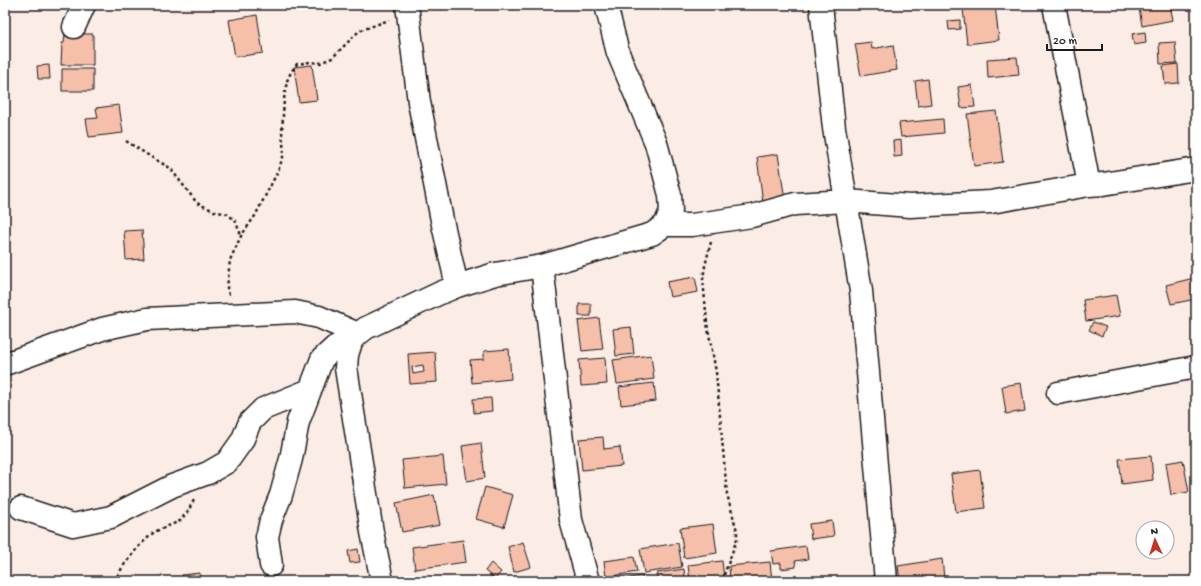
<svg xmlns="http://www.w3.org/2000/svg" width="1201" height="586" font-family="'Gochi Hand',sans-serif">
  <rect width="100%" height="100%" fill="#fcece6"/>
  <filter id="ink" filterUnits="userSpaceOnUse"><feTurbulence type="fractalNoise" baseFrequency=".025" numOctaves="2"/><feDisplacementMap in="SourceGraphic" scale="8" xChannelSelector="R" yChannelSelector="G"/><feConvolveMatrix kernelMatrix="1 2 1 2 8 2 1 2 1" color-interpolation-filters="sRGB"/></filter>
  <g filter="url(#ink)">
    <path fill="#f6bfaa" stroke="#1c1c1c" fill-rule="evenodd" d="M995 5 999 40 967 44 963 9Z
      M1144 5H1170L1173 20 1142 26 1139 8 1144 6Z
      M257 15 263 53 235 57 229 20Z
      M960 20V29L949 30 948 21Z
      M1145 32 1146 43 1134 45 1132 34Z
      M65 34H93V65H61L62 43H64Z
      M871 42 872 49 893 45 897 70 861 76 855 44Z
      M1175 42 1177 63 1160 64 1159 43Z
      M1017 57 1019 75 988 78 987 59Z
      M1178 64 1179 83 1165 84 1163 66Z
      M49 65 50 79H38L37 66Z
      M312 65 317 100 299 102 294 67Z
      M62 69H93V91H62Z
      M928 79 931 104 918 106 915 81Z
      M972 85 975 107 961 108 958 87Z
      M119 105 123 133 89 137 86 119 98 118 96 108Z
      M996 111 1003 162 974 166 967 114Z
      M943 119 944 133 901 137 899 123Z
      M901 140 902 156 894 157 893 141Z
      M778 154 785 200 763 203 757 157Z
      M142 230 144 259 126 260 124 231Z
      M695 277 698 292 670 297 667 282Z
      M1194 278 1196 286V299L1171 304 1166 285Z
      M1116 295 1120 316 1086 321 1083 300Z
      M579 304H591V316H579Z
      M599 318 603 349 582 351 578 321Z
      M1093 322 1106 327 1102 336 1089 330Z
      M631 327 634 354 616 356 613 329Z
      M509 349 511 379 472 383 470 360 484 359V351Z
      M435 352 437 382 410 384 408 354ZM423 365 424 372 413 374 412 367Z
      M651 355 654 379 617 384 613 360Z
      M605 358 607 384 581 386 579 360Z
      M654 383 656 401 621 405 619 387Z
      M1021 383 1025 411 1006 414 1002 386Z
      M491 398 492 411 474 413 473 399Z
      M603 437 604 449 620 447 622 466 582 470 579 439Z
      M481 443 485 478 467 481 462 446Z
      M443 456 446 484 405 488 402 460Z
      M1151 456 1153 480 1122 484 1119 459Z
      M1183 460 1189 492 1171 495 1166 463Z
      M980 470 985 508 956 512 951 474Z
      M485 487 513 495 504 527 476 519Z
      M434 495 440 525 402 532 396 503Z
      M832 521 834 536 811 539 809 524Z
      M713 524 717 553 684 558 680 528Z
      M463 540 466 562 415 569 412 547Z
      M523 542 531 567 514 572 508 547Z
      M678 543 682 567 644 573 640 549Z
      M806 546 808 559 795 561 796 567 781 569V563L773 564 771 551Z
      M358 549 360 562 350 563 348 551Z
      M634 557 637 572 606 577 604 561Z
      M942 559 944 578 931 580V581H900L898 566Z
      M722 561 724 578 690 581 688 565Z
      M770 562 772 581H730L729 566Z
      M491 563 501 572 495 579 485 571Z
      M684 569 685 581H658L657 573Z
      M200 573 201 581H183L182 575Z
      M642 576 643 581H611Z"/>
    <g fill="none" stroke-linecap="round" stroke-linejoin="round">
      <g stroke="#1c1c1c" stroke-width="25">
        <path id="minor" d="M407 5 419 102 442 220 457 286
          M821 5 834 128 861 291 886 581
          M1054 5 1089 185
          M74 27 84 5
          M665 225H692L752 216 795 204 847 201 910 206 991 202 1089 185 1103 184 1196 169
          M542 266 571 520 588 581
          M5 364 102 329 147 319 295 312 319 317 358 334
          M1058 393 1196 367
          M21 508 73 525 111 517 172 486 208 473 227 462 242 441 250 422 263 409 310 390
          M271 565 267 537 271 520 281 495 291 459 298 422 322 359 335 347 352 339
          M382 581 372 532 346 368 347 355 352 339 366 328 438 294 457 286 495 274 542 266 652 234 665 225 671 211 670 195 656 143 618 53 606 5"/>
      </g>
      <path stroke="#1c1c1c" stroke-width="2.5" stroke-dasharray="3 3" stroke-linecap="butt" d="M126 141 151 157 170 168 197 203 214 211 227 214 235 220 241 235
        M711 242 705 266 703 279 707 323 716 372 727 494 737 531V539L724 575V581
        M229 295 227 288 230 260 241 236 255 216 278 171 284 154 282 132 284 99 287 81 291 72 297 64 310 62 320 63 332 58 359 31 389 20
        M114 581 124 565 138 547 154 532 180 521 188 511 194 500"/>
      <use href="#minor" stroke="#fff" stroke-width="22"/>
    </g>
  </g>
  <rect width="1201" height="586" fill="none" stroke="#fff" stroke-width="20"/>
  <rect x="10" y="10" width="1181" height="566" fill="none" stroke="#1c1c1c" stroke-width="1.5" filter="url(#ink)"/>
  <g transform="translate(1155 540) rotate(356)"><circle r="19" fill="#ffffff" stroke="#a4a4a4"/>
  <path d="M0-3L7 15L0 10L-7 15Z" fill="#c8321e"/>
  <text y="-6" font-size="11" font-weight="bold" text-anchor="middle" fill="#1c1c1c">N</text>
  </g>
  <path d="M1047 44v6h55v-6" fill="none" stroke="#1c1c1c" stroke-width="2"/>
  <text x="1053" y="44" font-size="12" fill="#1c1c1c" stroke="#ffffff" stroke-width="3" paint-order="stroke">20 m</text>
</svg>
